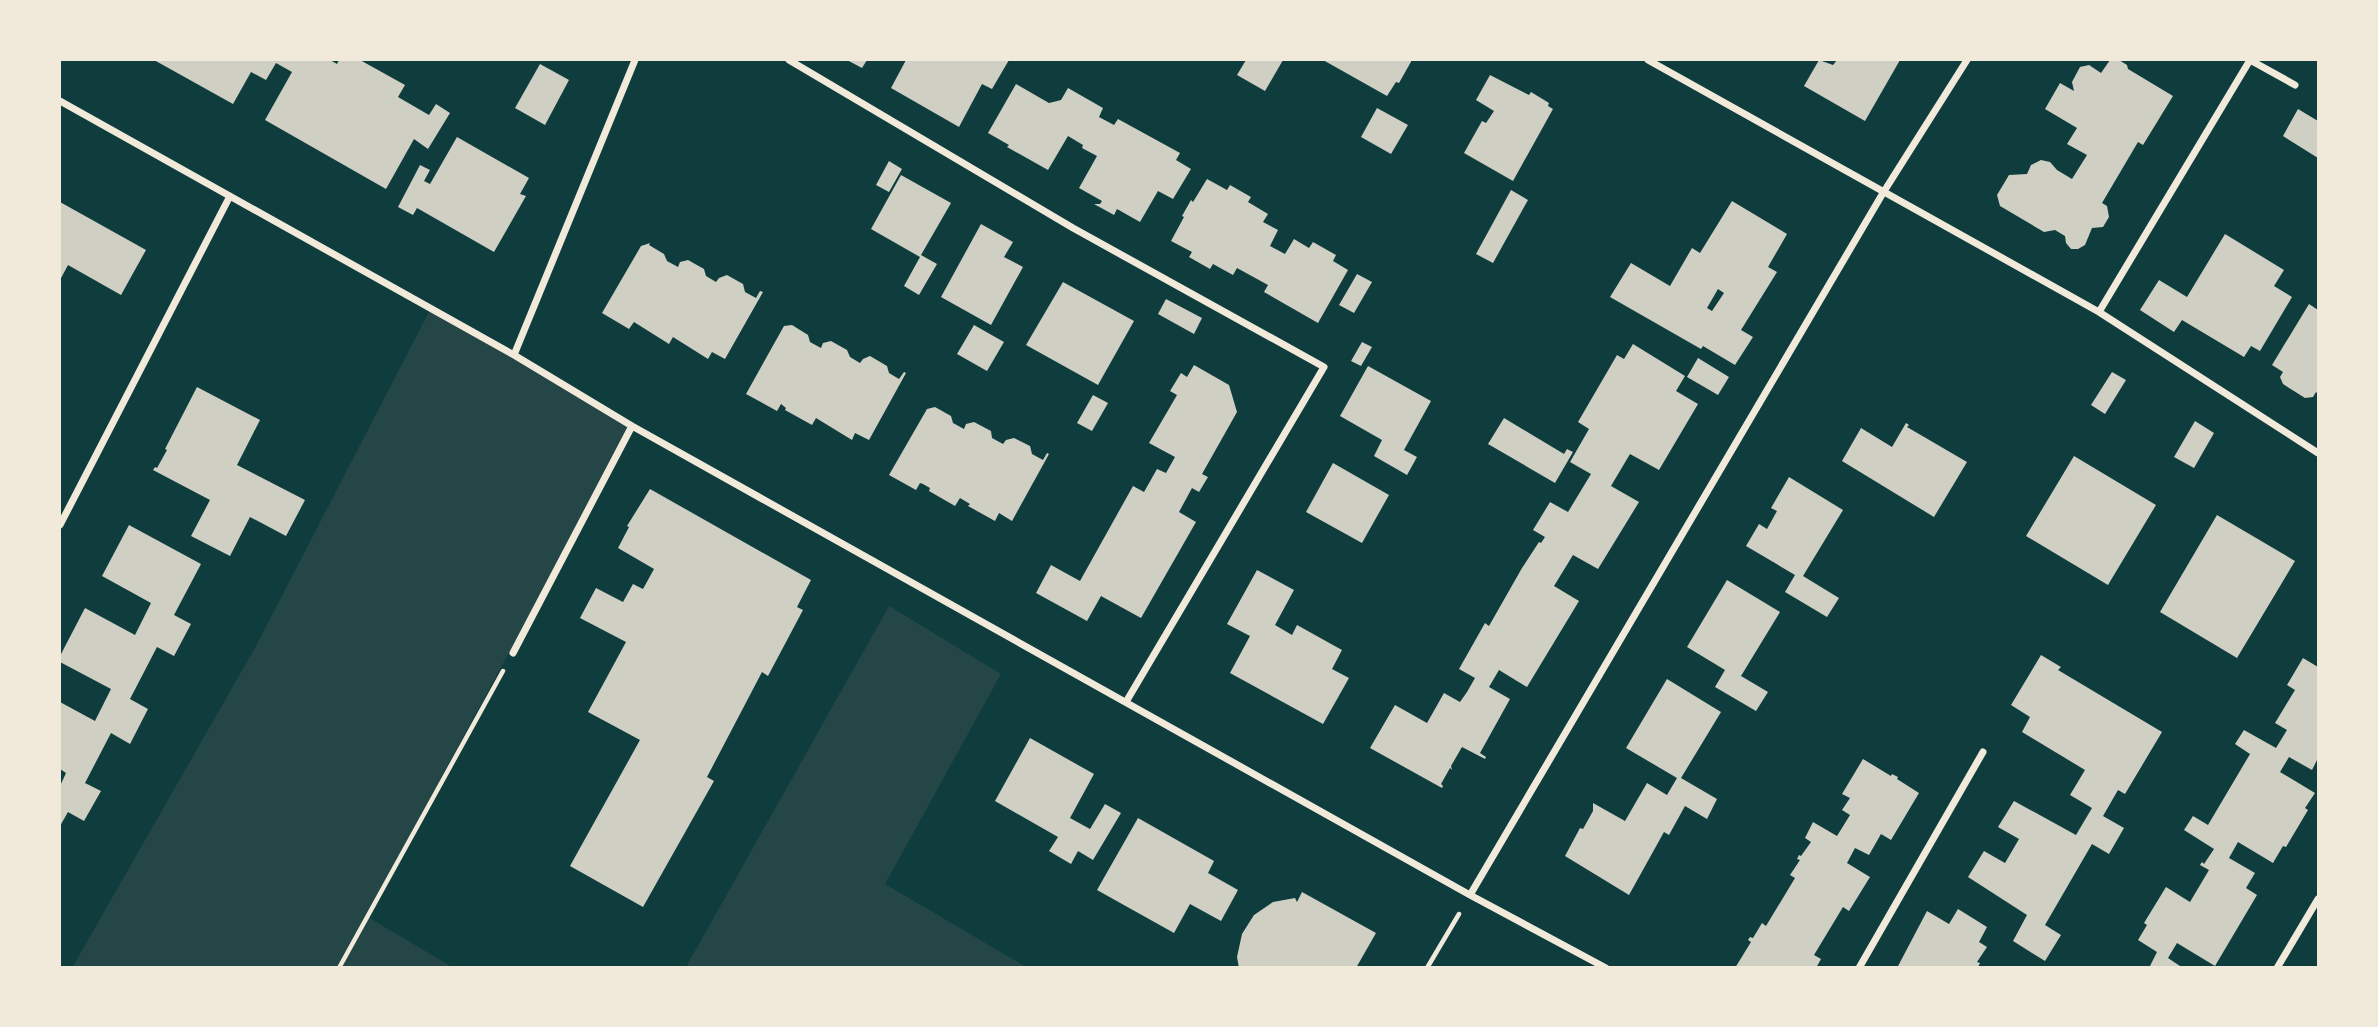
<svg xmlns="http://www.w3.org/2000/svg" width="2378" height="1027" font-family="Inter,sans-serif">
  <rect width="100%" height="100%" fill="#0f3d3e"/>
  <path fill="#244646" d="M431 308 632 426 366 916 452 967 72 968 256 646Z
    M889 606 1001 674 885 884 1026 967H686Z"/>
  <path fill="#cfcfc3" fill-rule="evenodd" d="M154 60H330L337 64 339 60H360L405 85 398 97 429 115 436 104 450 113 428 149 414 139 386 189 265 120 292 72 276 63 266 80 251 72 233 104Z
    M847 60H867L862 68Z
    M906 60H1009L992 89 982 84 959 127 891 88Z
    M1246 60H1283L1265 91 1237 75Z
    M1323 60H1412L1399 83 1396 82 1387 96Z
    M1819 60 1833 65 1837 60H1900L1865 121 1804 86Z
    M2110 60H2119L2127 65 2128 69 2173 96 2143 145 2138 142 2102 203 2107 206 2109 217 2103 227 2092 228 2085 245 2078 249H2071L2066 243 2065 236 2055 230 2044 232 2000 206 1997 195 2009 175 2027 174 2031 165 2041 160 2050 162 2057 170 2072 179 2087 155 2067 144 2077 128 2045 109 2060 83 2074 91 2072 82 2080 67 2089 65 2101 73Z
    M540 64 569 80 545 125 515 108Z
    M1490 75 1529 95 1531 92 1549 103 1548 106 1553 109 1513 181 1464 153 1482 121 1486 123 1494 111 1476 100Z
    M1016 84 1049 103 1061 100 1068 88 1103 108 1099 117 1114 125 1118 119 1180 153 1176 160 1191 169 1173 199 1158 191 1140 222 1117 209 1114 215 1094 204H1100L1102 201 1079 188 1097 156 1082 148 1083 145 1068 136 1048 170 1007 147 1009 145 988 133Z
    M1377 108 1408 125 1391 154 1361 137Z
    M2298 109 2318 121V158L2283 136Z
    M457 137 529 178 520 194 526 196 494 252 417 208 413 215 398 207 420 165 430 170 424 181 430 184Z
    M889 161 902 169 889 192 876 185Z
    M901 175 951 203 921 255 937 264 919 295 904 286 920 257 871 229Z
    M1207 179 1227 190 1230 185 1251 197 1248 202 1268 214 1263 222 1278 230 1270 246 1285 254 1294 239 1309 248 1313 242 1336 255 1333 261 1348 270 1318 323 1264 292 1268 285 1237 268 1233 275 1213 264 1210 269 1189 257 1192 252 1171 241 1184 217 1182 216 1191 200 1193 202Z
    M1511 190 1528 200 1493 263 1476 254Z
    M1732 201 1787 234 1768 267 1777 272 1741 330 1753 337 1735 365 1703 346 1701 349 1610 297 1631 263 1670 286 1692 248 1700 253ZM1718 289 1724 293 1712 311 1707 308Z
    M60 202 146 250 121 295 68 265 60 280Z
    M981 224 1013 242 1004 257 1023 267 991 325 941 297Z
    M2225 234 2284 270 2274 286 2292 297 2260 351 2251 346 2244 357 2182 320 2174 332 2140 310 2159 280 2187 297Z
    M650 243 649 245 664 254 667 261 678 267 680 262 688 260 704 269 706 276 716 282 719 278 727 275 743 284 745 292 756 298 760 291 763 292 725 359 712 352 708 359 673 337 669 344 634 322 629 329 602 313 641 246Z
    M1357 274 1372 282 1354 313 1339 305Z
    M1063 282 1134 321 1098 385 1026 345Z
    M1166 299 1202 318 1194 334 1158 314Z
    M2309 304 2318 310V394L2316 392 2313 397 2305 398 2283 384 2280 377 2283 372 2272 365Z
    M792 325 808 335 810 342 821 348 823 343 831 341 847 350 850 357 860 363 863 359 870 356 887 366 889 373 899 379 904 372 906 373 869 440 855 433 852 440 816 418 812 425 785 410 786 408 781 404 777 411 746 394 784 326Z
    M974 325 1004 342 987 371 957 354Z
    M1362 342 1372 347 1361 366 1351 361Z
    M1633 344 1685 376 1676 391 1698 404 1659 470 1630 454 1611 486 1639 502 1598 569 1573 555 1554 586 1579 601 1527 687 1499 670 1489 687 1510 699 1480 753 1486 757 1485 759 1462 747 1451 766 1452 770 1450 768 1441 784 1443 786 1442 788 1370 748 1395 705 1427 723 1444 693 1460 702 1467 692 1475 678 1459 669 1485 623 1489 626 1522 568 1539 542 1541 543 1545 537 1533 530 1550 502 1568 512 1591 474 1570 462 1589 429 1578 422 1617 355 1624 359Z
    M1698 358 1729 377 1718 395 1687 377Z
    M1194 365 1229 385 1237 412 1202 474 1208 477 1199 492 1192 488 1179 512 1196 522 1141 618 1101 596 1087 621 1036 593 1051 565 1080 581 1133 486 1144 492 1157 469 1166 473 1175 457 1149 443 1177 395 1170 391 1181 373 1187 377Z
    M1368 366 1431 401 1404 450 1417 457 1407 475 1374 456 1382 440 1340 416Z
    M2112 372 2126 380 2105 414 2091 405Z
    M197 387 260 420 237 465 305 500 286 536 250 517 230 556 191 536 210 500 153 470 155 467 157 468 167 450 165 449Z
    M1093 395 1108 403 1092 431 1077 423Z
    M935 407 951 416 953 423 964 429 966 424 974 422 991 431 992 438 1003 444 1006 440 1014 438 1030 446 1032 454 1043 460 1047 453 1049 454 1012 521 999 513 995 521 968 506 970 504 960 498 955 506 929 491 930 488 923 484 920 483 916 490 889 475 927 409Z
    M1504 418 1564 454 1567 449 1573 452 1555 483 1488 444Z
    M2195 421 2214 433 2194 468 2174 457Z
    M1906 423 1909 425 1907 427 1967 462 1934 517 1842 461 1861 428 1892 447Z
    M2074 456 2156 505 2108 585 2026 536Z
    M1333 463 1389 495 1362 543 1306 512Z
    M1789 477 1843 510 1803 576 1839 598 1827 617 1785 592 1795 575 1746 546 1759 524 1767 529 1777 511 1771 508Z
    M650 489 811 580 797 607 803 610 768 676 762 672 707 777 714 781 643 907 570 866 640 740 588 712 626 642 580 618 596 588 623 602 633 584 643 589 654 569 618 548 629 527 627 526Z
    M2217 515 2295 561 2237 658 2160 612Z
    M129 525 201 564 174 615 191 624 174 656 157 647 130 699 148 709 130 744 111 733 85 783 101 791 84 821 68 812 60 826V786L66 773 60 769V702L95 721 111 689 60 662V656L85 608 135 635 151 603 102 576Z
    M1257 570 1294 590 1275 625 1292 635 1297 625 1342 650 1332 669 1349 678 1323 724 1230 673 1250 636 1227 624Z
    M1727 580 1780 612 1741 676 1768 692 1756 711 1715 687 1725 670 1687 647Z
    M2041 655 2061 667 2058 670 2162 732 2125 794 2118 790 2103 816 2124 828 2109 854 2092 844 2045 925 2061 935 2045 961 2013 941 2027 915 1968 877 1984 851 2005 863 2019 839 1998 827 2014 801 2076 835 2092 808 2070 795 2085 770 2022 732 2030 717 2011 705Z
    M2303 658 2318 667V758L2312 770 2289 757 2280 772 2315 793 2305 808 2308 810 2286 847 2283 846 2273 863 2238 842 2229 858 2255 873 2246 888 2257 895 2215 966 2177 943 2168 958 2183 968H2149L2157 952 2138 940 2147 925 2144 923 2166 887 2190 902 2209 870 2200 865 2202 862 2204 864 2214 849 2184 830 2193 816 2208 825 2250 754 2235 744 2244 730 2276 748 2287 730 2275 723 2295 690 2287 685Z
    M1667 679 1721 712 1681 778 1717 799 1707 819 1685 806 1669 835 1664 832 1629 895 1565 856 1580 828 1583 829 1593 811V803L1625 821 1647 783 1667 795 1677 778 1626 748Z
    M1030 738 1094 774 1070 818 1090 829 1105 804 1121 813 1093 860 1078 851 1071 864 1049 851 1058 837 995 801Z
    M1863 759 1891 776 1892 774 1898 777 1897 779 1919 793 1891 840 1881 834 1869 855 1855 848 1847 863 1870 877 1849 911 1843 907 1814 955 1821 959 1816 968H1735L1751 942 1748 940 1750 937 1753 938 1762 923 1766 926 1795 878 1790 875 1800 860 1797 859 1799 855 1801 856 1811 842 1805 838 1813 822 1837 836 1850 815 1842 810 1850 798 1842 794Z
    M1138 818 1214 861 1208 873 1238 890 1221 921 1190 904 1174 933 1097 890Z
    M1302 892 1376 933 1356 968H1239L1237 957 1242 934 1254 915 1273 902 1295 898 1297 902Z
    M1958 909 1987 927 1979 942 1987 947 1977 962 1980 963 1978 967 1897 968 1927 911 1949 924Z"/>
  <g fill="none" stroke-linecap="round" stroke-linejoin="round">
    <path stroke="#f1e9da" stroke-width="4.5" d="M339 968 503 671
      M1427 968 1459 914"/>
    <path stroke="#f1e9da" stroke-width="7" d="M789 60 1073 228 1324 367 1126 702
      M1648 60 2099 312
      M2250 60 2099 312 2318 453
      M2250 60 2295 85
      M60 101 514 355 632 426 1470 895 1606 968
      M514 355 635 60
      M60 525 230 196
      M513 653 632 426
      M1470 895 1883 193 1967 60
      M1859 968 1983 752
      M2277 968 2318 899"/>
  </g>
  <rect width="2378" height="1027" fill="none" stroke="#f1e9da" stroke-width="122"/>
</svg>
